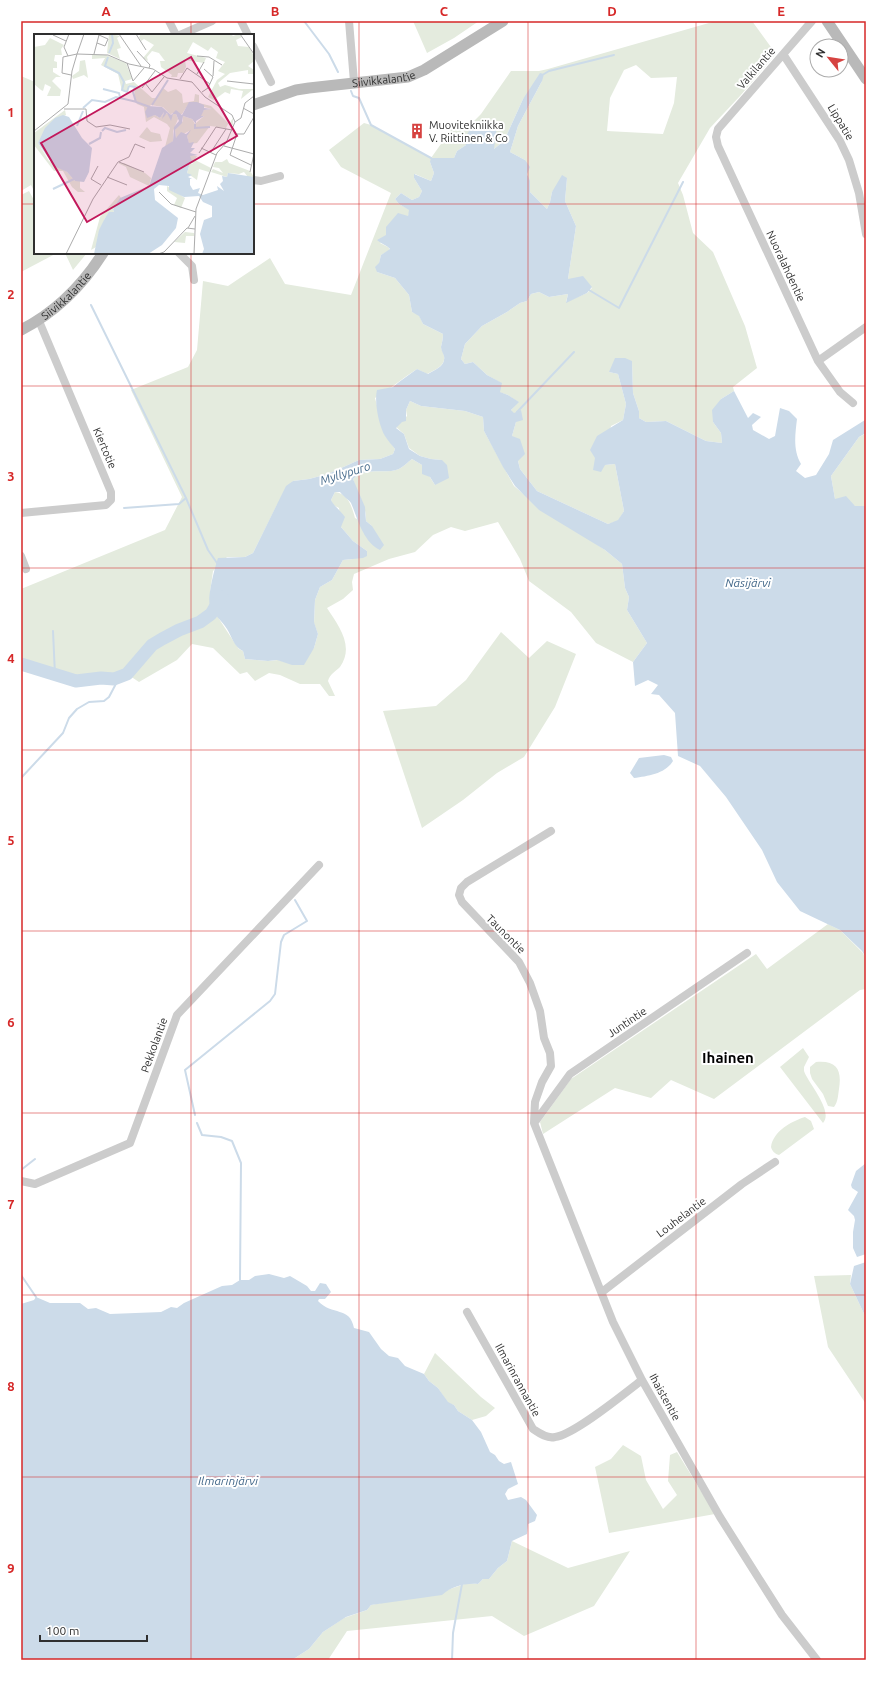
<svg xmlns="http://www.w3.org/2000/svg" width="887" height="1681" font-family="Ubuntu,sans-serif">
  <rect width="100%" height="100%" fill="#fff"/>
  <path fill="#e4ebde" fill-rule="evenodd" d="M413 21H479L454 38 427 53Z
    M716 21H752L776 54 740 96 710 128 678 183 683 195 693 233 713 252 745 326 757 368 733 387 734 391 721 399 713 422 721 433 722 443 706 441 666 421 646 422 639 418V411L633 393 632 361 609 372 618 374 626 404 623 420 611 426 605 465 615 464 624 511 618 521 608 524 537 491 520 469 512 436 516 422 511 410 518 402 508 395 499 392 501 383 487 375 473 362 465 364 461 359 465 344 482 326 507 312 520 303 527 301 531 294 539 292 549 297 568 294 566 302 587 293 592 288 588 283 568 279 576 226 565 201 567 178 552 192 550 202 547 209 530 192C530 181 526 172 525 160L510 152 518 126 542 81 523 99 504 141 494 149 493 125 488 130 471 128 466 145 457 151 454 158 430 162 434 173 431 181 415 174 414 178 422 191 419 197 412 200 401 193 395 199 399 204 410 210 408 216 380 243 388 247 390 250 381 255 377 272 395 278 409 295 412 312 419 315 423 324 443 334C443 339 442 342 441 347 441 350 444 353 444 356 446 366 434 370 427 374L417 369C403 378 390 389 375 398L385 435 395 449 393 454 380 459 359 460 328 474 309 479 293 481 277 505 253 553 245 557H227L213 571 210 592V605L234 642 239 649 243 651 245 659 268 661 278 660 292 664 314 648 318 634 314 623 315 600 320 587 332 580 343 560 353 559 367 551 353 541 341 527 339 508 333 505 331 500 335 492C348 493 352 507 355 518L372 526 366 521C367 506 357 494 353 479 368 466 384 475 399 469 403 467 408 462 412 459L422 465 435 485 442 460 431 459 420 456 409 448 404 434 396 427 407 416 406 410 410 401 421 406 465 411 483 417 484 431 514 486 527 497 605 550 622 564 625 588 629 597 627 610 647 643 633 662 596 643 571 612 529 581 520 559 498 522 465 531 451 527 433 535 415 552 389 559 354 574 352 582 353 590 343 599 327 608C338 625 355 646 340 667 335 672 330 674 328 681L335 696H329L320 684H300L280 675 269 673 255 681 247 672 240 674 213 648 192 644 177 660 139 682 127 674 114 679 101 678 76 681 21 664V589L165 530 182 497 131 390 188 367 197 350 203 281 228 286 270 258 285 284 351 295 391 193 341 167 329 150 364 123 371 125 431 158 458 120 468 127 481 114 511 71H539L548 69ZM636 65 651 78 677 77 674 103 663 134 607 131 610 98 624 70Z
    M21 76 35 82V193L31 185 21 191Z
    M29 191 35 202V253H57L21 272V195Z
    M65 253H87L73 270Z
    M865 434 866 506H855L835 499 831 476 859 437Z
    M501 632 529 658 547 641 576 654 555 707 524 757 497 773 463 800 422 828 383 711 436 706 466 680Z
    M828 924 840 930 862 952 866 958V989L860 990 714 1099 671 1080 651 1098 615 1088 543 1134 540 1122 571 1079 756 954 767 969Z
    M803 1048 809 1057 804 1067V1071C808 1083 834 1111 823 1123L780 1067Z
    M816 1062C837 1060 842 1070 839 1089 838 1095 838 1102 834 1107L828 1106 823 1094 812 1079 810 1073V1067Z
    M805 1117 811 1121 814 1129 779 1155C775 1154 772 1151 771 1147 773 1131 792 1121 805 1117Z
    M851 1275 850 1284 866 1318V1404L828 1347 814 1276Z
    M435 1353 481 1397 495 1408 486 1416 472 1420 458 1411 454 1405 448 1403 438 1388 429 1381 424 1374Z
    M623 1445 641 1456 646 1480 663 1509 677 1495 668 1481 670 1455 677 1452 715 1514 609 1533 595 1467 611 1459Z
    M512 1541 568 1568 630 1551 594 1606 524 1636 492 1616 347 1631 328 1660H292L309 1649 323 1632 344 1618 367 1610 371 1605 447 1590 468 1583 478 1584 483 1579H489L498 1568 507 1561Z"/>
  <path fill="#ccdbe9" d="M540 73 544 74 542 81 518 126 510 152 525 160 530 167 527 174 530 181V192L547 209 550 202 552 192 562 175 567 178 565 201 576 226 568 279 583 276 592 287 587 293 566 303 568 294 549 297 539 292 531 294 527 301 520 303 507 312 482 326 465 344 461 359 465 364 473 362 487 375 502 383 500 392 508 395 519 402 511 410 514 413 521 410 523 420 516 422 512 436 520 439 525 454 518 461 520 469 537 491 608 524 618 520 624 511 615 464 605 465 601 472 593 470 595 458 590 450 597 436 623 420 626 404 618 374 609 372 615 358H625L632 361 633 393 639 411V418L646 422 666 421 706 441 722 443 721 433 713 422 712 410 721 399 734 391 748 418 753 413 761 417 752 425 753 430 769 439 775 436 780 408 789 411 797 419C795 436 793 450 801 464L796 471 805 478 816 475 829 454 833 440 865 420 866 421V433L859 437 831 476 835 499 846 496 855 506H866V958L862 951 840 930 800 911 777 882 762 850 726 797 700 766 678 756 675 713 659 695 651 694 658 685 648 680 635 686 633 662 647 643 627 610 629 597 625 588 622 564 605 550 539 510 515 486 503 467 484 431 483 417 465 411 421 406 410 401 406 410V421L402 422 396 428 404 434 409 449 420 456 431 459 442 460 447 465 449 478 435 485 430 477 422 474V465L412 459C408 462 403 467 399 469 385 475 368 466 353 479L365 507 366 521 372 526 384 545 380 550C363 542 358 519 351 503 349 500 343 496 340 492H335L331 500C334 506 340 510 345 517L341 527 353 541 367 551V556L363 558 343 560 332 580 320 587 315 600 314 622 318 634 314 648 304 665H292L277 660 268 661 245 659 243 651C234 647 232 637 227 629 222 621 214 615 210 606 207 597 215 567 218 558L245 557 253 553 286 486 293 481 309 479 328 474 359 460 380 459 393 454 395 449C392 445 388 441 385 436 379 426 374 402 377 390L393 387 399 382 417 369 428 374C435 370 446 366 444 356 443 353 441 350 441 347 442 342 443 339 443 334L423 324 419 316 412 312 409 295 395 278 377 272 375 267 379 263 381 255 390 249C387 245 381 244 377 240L386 235V227L398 213 408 216 409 210 399 204 395 199 401 193 412 200 419 197 422 191 414 178V174L431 181 434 173 430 162 431 158H454L457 151 466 145 464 139 471 128 488 130 493 125 497 126 494 149 504 141 523 99Z
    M664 755 671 757 673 761C665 774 648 776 634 778L630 773 639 758Z
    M866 1163V1254L857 1257 853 1248V1232L855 1220 854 1216 848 1210 858 1192 852 1188 851 1185 856 1171Z
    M866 1262V1318L850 1284 854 1266Z
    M269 1274 284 1278 290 1276 307 1286 311 1291H315L320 1283 326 1284 331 1292 325 1299H319L318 1301C332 1316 350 1306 354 1328L369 1332 381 1349 389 1356 398 1358 405 1366 424 1374 429 1381 438 1388 448 1402 454 1405 458 1411 472 1420 481 1432 490 1452 495 1455 499 1461 504 1464 511 1462 518 1484 508 1489 505 1494 508 1500 521 1497 526 1500 537 1515 535 1521 528 1524 527 1534 512 1541 507 1561 498 1568 489 1579H483L478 1584C465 1583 452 1586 442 1595L371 1605 367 1610 346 1617 323 1632 309 1649 292 1660H21V1304L34 1300 36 1297 50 1303H80L88 1309 96 1308 110 1314 161 1312 171 1307 177 1308 184 1303 222 1286 232 1285 240 1280H249L255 1276Z"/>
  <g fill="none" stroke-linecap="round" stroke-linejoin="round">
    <path stroke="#ccdbe9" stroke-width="2" d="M304 21 329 54 338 72
      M544 74 549 71 614 55
      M351 91 353 96 359 98 371 125 431 158
      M589 290 619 308 683 182
      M91 305 186 498 208 550 217 563
      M517 412 574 352
      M124 508 179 504 186 498
      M53 631 55 675
      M21 778 63 733 69 718 77 709 89 702 104 701 109 697 119 678
      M195 1115 185 1070 270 1001 275 994 281 942 284 935 307 921 295 900
      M197 1123 202 1135 221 1137 232 1141 241 1163 240 1280
      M21 1170 35 1159
      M21 1275 36 1297
      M452 1660 453 1633 462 1584"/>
    <path stroke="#ccdbe9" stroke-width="13" d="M21 664 76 681 101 678 114 679 127 674 152 645 162 639 179 630 200 622 211 614 220 599 222 597"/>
    <path stroke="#ccc" stroke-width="8" d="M169 21 176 35
      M241 21 248 35
      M349 21 354 82
      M812 21 718 129 716 137 718 146 818 361 840 392 853 403
      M180 35 212 21
      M253 46 271 82
      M783 54 840 141 849 160 859 193 866 234
      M253 180 261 181 280 176
      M179 253 192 266 194 280
      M818 361 866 327
      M21 513 106 505 111 500V492L39 321
      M21 556 26 569
      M551 831 467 882 461 888 459 895 462 902 519 962 530 983 540 1011 544 1038 550 1053 551 1066 542 1082 535 1102 534 1123 613 1322 642 1380 720 1517 768 1593 782 1615 817 1660
      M535 1122 570 1074 747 953
      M21 1181 35 1184 130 1143 177 1015 319 865
      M602 1292 742 1184 775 1162
      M467 1312 533 1429C539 1433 547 1439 555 1437 574 1435 625 1393 642 1380"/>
    <g stroke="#b9b9b9" stroke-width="11">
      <path d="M827 21 866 79"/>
      <path id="s1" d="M253 105 296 90 309 88 408 77 424 70 503 21"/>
      <path id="s2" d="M21 330C56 312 82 286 103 253"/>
    </g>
  </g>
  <path fill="none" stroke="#d62828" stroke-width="1" stroke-opacity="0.55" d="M191 21V35M359 21V1660M528 21V1660M696 21V1660M21 204H35M253 204H866M191 253V1660M21 386H866M21 568H866M21 750H866M21 931H866M21 1113H866M21 1295H866M21 1477H866"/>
  <defs>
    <g id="building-bare" transform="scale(1.2)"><path d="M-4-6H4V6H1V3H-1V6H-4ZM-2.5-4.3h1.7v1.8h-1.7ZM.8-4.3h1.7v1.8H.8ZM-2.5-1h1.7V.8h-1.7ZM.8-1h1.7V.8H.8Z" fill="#d64341" stroke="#fff" stroke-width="2.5" paint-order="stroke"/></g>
  </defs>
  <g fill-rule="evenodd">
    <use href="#building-bare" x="417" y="131"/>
  </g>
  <g text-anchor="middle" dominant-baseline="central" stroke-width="4" stroke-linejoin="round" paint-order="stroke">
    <g font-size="11" fill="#2f2f2f" stroke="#fff">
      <text transform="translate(756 68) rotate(-49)">Valkilantie</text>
      <text stroke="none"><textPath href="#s1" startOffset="134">Siivikkalantie</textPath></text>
      <text transform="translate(841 122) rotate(59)">Lippatie</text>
      <text transform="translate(786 266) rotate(65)">Nuoralahdentie</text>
      <text stroke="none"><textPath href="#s2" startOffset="57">Siivikkalantie</textPath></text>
      <text transform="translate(105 448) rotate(67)">Kiertotie</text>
      <text transform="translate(506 934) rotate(45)">Taunontie</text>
      <text transform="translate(627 1022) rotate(-34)">Juntintie</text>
      <text transform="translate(154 1045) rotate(-70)">Pekkolantie</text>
      <text transform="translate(681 1217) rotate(-37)">Louhelantie</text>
      <text transform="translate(518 1380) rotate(61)">Ilmarinrannantie</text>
      <text transform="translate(665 1397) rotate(61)">Ihaistentie</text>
    </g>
    <g font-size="11" fill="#2f2f2f" stroke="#fff" text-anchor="start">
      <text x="429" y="125">Muovitekniikka<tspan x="429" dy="13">V. Riittinen &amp; Co</tspan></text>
    </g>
    <g font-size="12" font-style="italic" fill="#44698a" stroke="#fff">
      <text transform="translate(345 473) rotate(-17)">Myllypuro</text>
      <text x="748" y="582">Näsijärvi</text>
      <text x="228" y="1480">Ilmarinjärvi</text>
    </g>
    <g font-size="15" font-weight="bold" fill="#000" stroke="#fff">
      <text x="728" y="1057">Ihainen</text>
    </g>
  </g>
  <g transform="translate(34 34)">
    <rect width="220" height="220" fill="#fff"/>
    <path d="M75 0 86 2 83 4 87 14 83 15 86 25 73 19ZM107 0H197L199 2 205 0 208 3 202 6 204 12 215 13 220 22V27L214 32 220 36 219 40H214V36L196 39 184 49 186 53 191 51 205 55H220V57L218 56 207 65 209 57 197 55 196 60 191 58 180 66 174 63 183 46 191 40 184 37 191 28 182 24 184 18 177 13 174 17 159 8 153 19 172 24 170 29 151 26 152 33 149 39H144L143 43H137L138 41 127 33 126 27H131L125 19 118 17 113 23 114 27 109 24 120 11 110 5 107 7 105 3ZM16 4 30 11 27 15 28 21H21L20 27 23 28V34H19V38L27 43H22L18 47 27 56 26 62H13L17 53 11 50 9 57 7 56 0 50V13L11 11ZM58 21H72L92 29 98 45 91 47 92 50 100 48 118 64H122L129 54 134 58 142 55 148 60 149 69 160 67 161 60 165 61V69L177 72 195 90 199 84V91L194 90 192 94 176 92 163 109 155 110 153 102 155 97 142 104 141 96 149 87V82L158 85 161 90 170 82H166L170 76 178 75 155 69 148 80H146L138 79 137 81 129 73 117 71 112 76 113 83 121 81 126 84 130 78 129 82 134 79 137 83 136 86 139 80H142L144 85 139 97V107L131 113 136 94 133 90 120 83 112 88 110 73 103 70 100 64 101 53 95 51 93 58 88 57 84 40 67 31 71 24 58 25ZM51 26 54 44 50 41 39 45 38 42 45 37 46 27ZM31 76 32 81 18 88 4 109 15 127 33 138 41 147H46V154L51 158H44L38 153 29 137H20L0 111V99ZM113 93 117 98 126 100 128 107 116 108 105 103ZM157 121 163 122 161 126 177 134 175 138 165 135 163 146 153 139 156 129 159 130 155 123ZM193 125 195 129 216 137 220 143H214L210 138 205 140 194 139 193 143 177 138 179 135 189 139 185 134 179 133 181 128H188ZM84 129H90L111 139 117 144 115 152 96 143 92 133ZM133 152 151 164 147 174 140 171 143 164 133 157ZM85 161 87 164 79 174 80 178H76L71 184 62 213 57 216 66 183ZM151 198 160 199V202H152L151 209 140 208Z" fill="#e4ebde"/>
    <path d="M155 68H163L170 71V74L178 75 170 76 167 82H170L162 87V90L158 85 149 82 148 89 141 96 142 104 147 98 152 100 157 96 153 102 155 109 160 108 157 114H161L156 119 164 121 156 122 159 129H156L153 139 158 141 154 143 158 145H156V151L159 156 166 154 164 159 169 161 184 156 183 152 190 157 186 150 189 147 188 142 193 143 194 139 220 143V220H168L170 215 166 200 170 186 178 183V172L169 168 165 162 150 163 135 156V152L125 151 120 155 121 166 144 184 142 194 128 211 114 220H60L65 196 71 184 75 178H80L79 175 86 164 115 152 128 114 139 107 140 93 145 87 142 80H139L137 87 133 79 128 85 130 78 126 84 121 81 113 84 111 78 114 72 128 73 137 81 142 76 148 81ZM29 81 35 83 48 104 58 114 55 138 50 148 41 147 33 138 20 132 4 109 11 94 21 84Z" fill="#ccdbe9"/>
    <path fill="none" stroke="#ccdbe9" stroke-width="2" d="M75 19 79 9 78 0M74 23 71 32 85 39 90 48 88 56 93 58 95 52M95 52 101 53 99 58 102 68 116 73M69 55 85 59 86 63M118 71 134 46M49 74 58 66 71 68 82 63 103 68M161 90V94L176 93M43 92 49 77M68 97 71 94 83 98 92 96M55 110 66 104 67 98M19 155 40 145"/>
    <path fill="none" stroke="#acacac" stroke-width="1" d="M85 0 107 32M102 0 112 16M206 0 220 20M19 1 32 7M63 9 71 12 74 5 65 1M103 17 116 31 115 34M60 20 65 1 62 0M34 22 30 13 35 0M163 22 175 23 188 31M93 29 99 47M163 40 170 28M37 41 28 39 29 23 43 20 50 0M179 42 180 27M146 45 153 34 176 50M99 47 110 34M193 47 220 50M111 49 118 58 130 43M108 54 121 37M168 58 174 54 179 43 170 35M209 74 220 80M30 75H52L53 87 62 93 76 91 96 95M201 88 207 84 211 69 220 62M0 97 34 70 38 37 43 20 74 21 95 30 119 35 133 44 158 48 171 63 198 81 201 88 192 109 183 119 162 175 160 220M190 112 220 120M167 114 182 121M177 118 192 95M165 119 182 93 198 96M84 128 95 123 101 110 111 114M85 128 110 138M217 131 196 121 203 100H210L220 83M64 132 57 145 67 151M216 138 220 120M73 143 93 151M125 158 137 170 162 178M154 194 161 182M32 220 59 165 84 128M124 220 130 218 153 194 161 195"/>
    <path fill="#c2185b" fill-opacity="0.15" stroke="#c2185b" stroke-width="2" d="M157 23 203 102 53 188 7 109Z"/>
    <rect width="220" height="220" fill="none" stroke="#2f2f2f" stroke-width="2"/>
  </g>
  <rect width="887" height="1681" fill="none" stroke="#ffffff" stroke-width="44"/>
  <g transform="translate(829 58) rotate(300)"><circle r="19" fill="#ffffff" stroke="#acacac"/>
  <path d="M0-3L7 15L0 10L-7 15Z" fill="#d64341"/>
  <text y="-6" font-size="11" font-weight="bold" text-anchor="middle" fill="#2f2f2f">N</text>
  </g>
  <path d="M40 1635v6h107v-6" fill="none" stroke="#2f2f2f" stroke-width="2"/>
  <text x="46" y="1635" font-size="12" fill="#2f2f2f" stroke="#ffffff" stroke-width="3" paint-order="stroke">100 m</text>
  <rect x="22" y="22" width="843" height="1637" fill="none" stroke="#d62828" stroke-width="1.5"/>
  <g font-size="13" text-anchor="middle" font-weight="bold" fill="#d62828">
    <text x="106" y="16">A</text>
    <text x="275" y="16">B</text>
    <text x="444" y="16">C</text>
    <text x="612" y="16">D</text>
    <text x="781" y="16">E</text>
    <text x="11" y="117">1</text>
    <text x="11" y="299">2</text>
    <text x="11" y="481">3</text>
    <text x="11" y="663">4</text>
    <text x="11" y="845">5</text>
    <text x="11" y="1027">6</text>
    <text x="11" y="1209">7</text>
    <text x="11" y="1391">8</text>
    <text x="11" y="1573">9</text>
  </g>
</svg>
